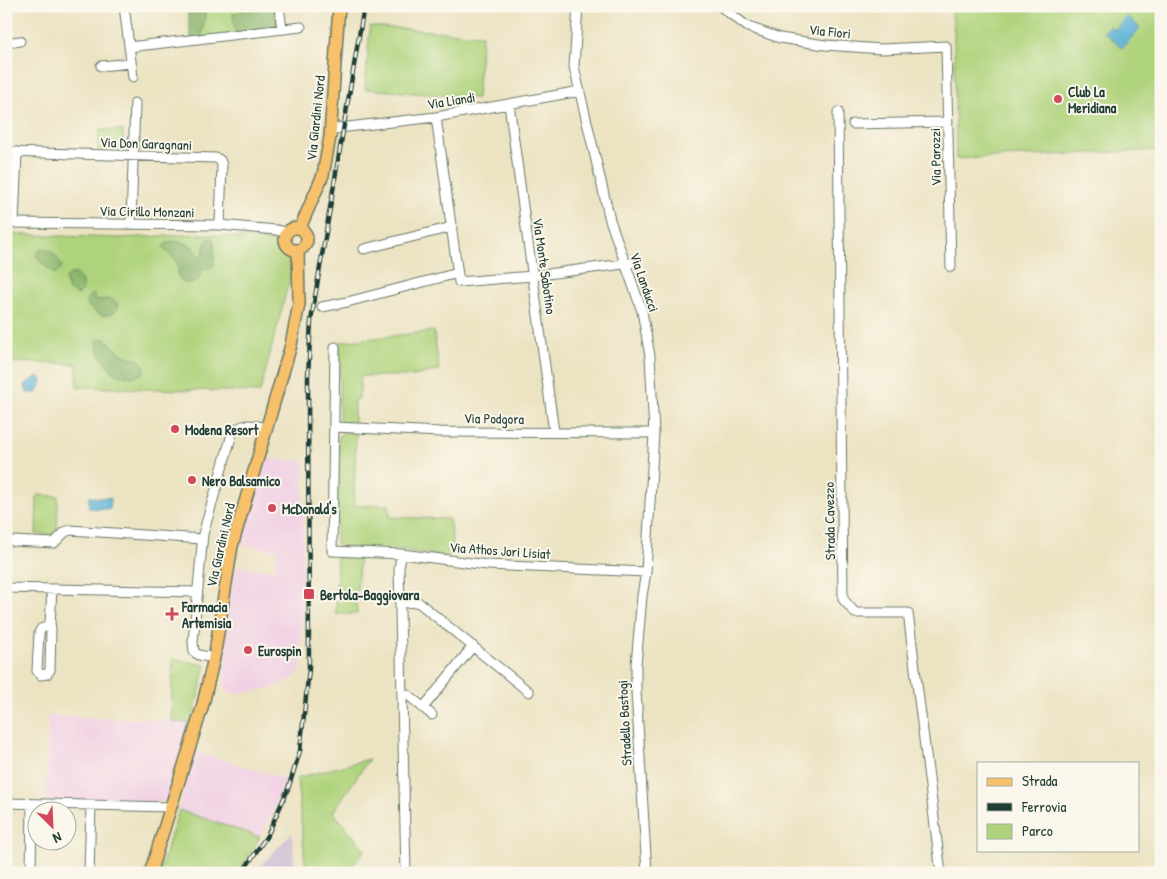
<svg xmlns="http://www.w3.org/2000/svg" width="1167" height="879" font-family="'Patrick Hand',sans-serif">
  <rect width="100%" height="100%" fill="#fbf7ec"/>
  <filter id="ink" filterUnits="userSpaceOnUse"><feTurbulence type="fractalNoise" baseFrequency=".02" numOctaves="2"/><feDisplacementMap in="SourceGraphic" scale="10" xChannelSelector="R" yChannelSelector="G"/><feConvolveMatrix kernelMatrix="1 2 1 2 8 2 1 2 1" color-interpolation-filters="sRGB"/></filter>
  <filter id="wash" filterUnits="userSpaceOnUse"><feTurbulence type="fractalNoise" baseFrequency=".0096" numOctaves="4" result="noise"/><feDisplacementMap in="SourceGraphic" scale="20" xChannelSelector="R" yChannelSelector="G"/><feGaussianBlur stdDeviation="1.12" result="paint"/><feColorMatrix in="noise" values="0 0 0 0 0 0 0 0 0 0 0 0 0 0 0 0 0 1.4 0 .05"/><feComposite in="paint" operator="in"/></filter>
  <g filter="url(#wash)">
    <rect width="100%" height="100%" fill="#ece3c2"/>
    <path fill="#f1d0e3" d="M264 459 304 461 301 671 291 680 273 688 232 694 225 690 222 632 226 598 235 566 274 570 277 550 240 545 246 517Z
      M48 716 194 721 167 802 46 801Z
      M194 751 286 779 269 820 260 837 179 810Z"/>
    <path fill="#cebed1" d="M292 833 295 873H253Z"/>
    <path fill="#afd37c" stroke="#678858" d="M187 6H276L278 29 201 38Z
      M951 6H1161V150L956 159 954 32Z
      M370 26 482 35 477 98 365 89Z
      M99 130H123V142H129L128 149 124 152 98 151Z
      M6 234 119 238 203 234 275 241 285 258 293 266 260 392 77 387V364L6 362Z
      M434 331 439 370 414 376H361L359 399 354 400V423C348 423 343 425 339 419L340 342Z
      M344 432H356L354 506 389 505 390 517 449 519 454 552 449 557 396 549 339 547 336 543 338 439 340 435Z
      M37 495 58 496 57 535 36 534Z
      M337 556 360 557 356 598 357 614H336Z
      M173 659 206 665 192 721 190 723 173 722 171 719Z
      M369 759 333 812 365 850 347 873H306L297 778Z
      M179 810 260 837 238 873H159Z"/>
    <path fill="#8bb56c" stroke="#557950" d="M187 6H204L205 18 201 38 191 39Z
      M247 6 274 7 278 29 236 34 233 14 243 11Z
      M212 238 214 242V267L212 269 200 270 201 277C195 284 182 288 178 275 177 273 179 270 178 267 177 260 167 253 163 247 169 238 186 241 194 248 194 249 197 254 198 256H201L203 255 204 246 208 239Z
      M44 248C54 252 58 257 62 267L55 275 40 261 36 255 40 250Z
      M75 273 82 281V291L78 295 69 290 65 279 69 275Z
      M93 294 96 300C105 301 109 295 117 303L118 308 113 313 104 316 97 313 86 304 90 295Z
      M100 339H106C112 345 118 352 126 356 134 359 139 358 145 366L144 372C136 379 125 376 115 374L101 357 96 341Z"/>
    <path fill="#5ab1d7" stroke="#3c7786" d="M1127 16 1140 28 1122 48 1104 32 1110 26 1115 30Z
      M38 376 42 380C41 386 40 388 36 393H27L25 386 27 383Z
      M89 497 111 498 110 509 89 508Z"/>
  </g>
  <g filter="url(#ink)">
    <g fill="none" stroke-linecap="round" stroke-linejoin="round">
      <g stroke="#677766" stroke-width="11">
        <path id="minor" d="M124 6 133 77
          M279 6 282 29
          M578 6 574 67 610 220 642 311 650 356 654 433 646 572 642 596 636 665V691L647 873
          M720 6 748 27 780 38 825 45 882 49 946 46 951 267
          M6 43 20 41
          M129 47 301 27
          M101 66 131 63
          M509 104 554 432
          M838 112 843 599 855 613H908L941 873
          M436 117 459 282 532 276 631 263
          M853 124 948 122
          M330 137 333 131 339 128 436 117 580 91
          M6 152 216 158 220 160 222 165 220 225
          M6 223 220 225 276 230 286 232
          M14 223 17 152
          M131 224 135 103
          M364 249 452 227
          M322 307 347 302 458 273
          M335 347 332 551 402 554
          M334 427 441 432 654 433
          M12 541 54 543 65 532 70 530 202 539
          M6 588 197 592
          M401 603 418 602 529 692
          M50 624 51 628 50 670 47 674 41 675 37 671 39 633 41 629 50 624 52 589
          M214 658 199 655 194 652 193 642 203 534 232 434C242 421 253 425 267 428
          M402 695H408L432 715
          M423 708 473 646
          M6 803 170 807
          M31 873 32 804
          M89 873 91 805
          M406 873 399 567 402 554 487 565 646 572"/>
      </g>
      <g stroke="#677766" stroke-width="14">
        <path id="major" d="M285 239a11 11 0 1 1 22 0a11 11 0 1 1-22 0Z
          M300 228 323 175 330 137 339 6
          M150 873 202 708 214 658 232 546 291 345 299 304 298 250"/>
      </g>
      <use href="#minor" stroke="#fff" stroke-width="9"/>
      <use href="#major" stroke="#f6c16b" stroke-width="11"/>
      <g stroke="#1f3d34" stroke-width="4.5">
        <path id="rail" d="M242 873 268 834 288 789 300 751 309 669 308 377 311 321 364 6"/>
      </g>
      <use href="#rail" stroke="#fbf7ec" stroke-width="2.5" stroke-dasharray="8" stroke-linecap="butt"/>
    </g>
  </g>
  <g fill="#d1495b" stroke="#fbf7ec" stroke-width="2">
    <circle cx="1058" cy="99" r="5"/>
    <circle cx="175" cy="429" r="5"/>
    <circle cx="192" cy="480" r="5"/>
    <circle cx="272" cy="508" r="5"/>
    <rect x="303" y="588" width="12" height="12" rx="2.5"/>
    <path d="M169.5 606.5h5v5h5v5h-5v5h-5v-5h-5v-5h5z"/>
    <circle cx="248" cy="650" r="5"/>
  </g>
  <g text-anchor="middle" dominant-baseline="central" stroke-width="4" stroke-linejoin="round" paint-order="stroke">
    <g font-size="14" fill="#1f3d34" stroke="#fbf7ec">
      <text transform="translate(830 31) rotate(6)">Via Fiori</text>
      <text transform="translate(451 100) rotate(-9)">Via Liandi</text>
      <text transform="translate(315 118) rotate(-84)">Via Giardini Nord</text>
      <text transform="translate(146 143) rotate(2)">Via Don Garagnani</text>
      <text transform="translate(935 157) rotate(-91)">Via Parozzi</text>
      <text transform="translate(147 211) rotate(1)">Via Cirillo Monzani</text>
      <text transform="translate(545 266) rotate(82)">Via Monte Sabotino</text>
      <text transform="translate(645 282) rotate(71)">Via Landucci</text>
      <text transform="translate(494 418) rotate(1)">Via Podgora</text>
      <text transform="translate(829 521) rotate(-91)">Strada Cavezzo</text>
      <text transform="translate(220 545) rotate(-77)">Via Giardini Nord</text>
      <text transform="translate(500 550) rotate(4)">Via Athos Jori Lisiat</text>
      <text transform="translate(624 723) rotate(-93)">Stradello Bastogi</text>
    </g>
    <g font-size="14" font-weight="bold" fill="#1f3d34" stroke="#fbf7ec" text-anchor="start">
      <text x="1068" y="91">Club La<tspan x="1068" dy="16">Meridiana</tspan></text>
      <text x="185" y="429">Modena Resort</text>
      <text x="202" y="480">Nero Balsamico</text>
      <text x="282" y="508">McDonald's</text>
      <text x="320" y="594">Bertola-Baggiovara</text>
      <text x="182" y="606">Farmacia<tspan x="182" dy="16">Artemisia</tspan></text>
      <text x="258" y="650">Eurospin</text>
    </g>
  </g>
  <rect width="1167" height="879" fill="none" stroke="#fbf7ec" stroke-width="25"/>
  <rect x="977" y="762" width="162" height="90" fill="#fbf7ec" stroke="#a3ada2"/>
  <rect x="987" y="778" width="25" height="8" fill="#f6c16b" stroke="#a3ada2"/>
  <text x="1022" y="786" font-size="15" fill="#1f3d34">Strada</text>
  <rect x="987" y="803" width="25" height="8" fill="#1f3d34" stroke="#a3ada2"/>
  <text x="1022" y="812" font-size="15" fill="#1f3d34">Ferrovia</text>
  <rect x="987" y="824" width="25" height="15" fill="#afd37c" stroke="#a3ada2"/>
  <text x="1022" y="836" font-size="15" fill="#1f3d34">Parco</text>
  <g transform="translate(52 826) rotate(156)"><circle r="24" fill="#fbf7ec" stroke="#a3ada2"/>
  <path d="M0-4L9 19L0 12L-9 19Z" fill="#d1495b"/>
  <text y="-8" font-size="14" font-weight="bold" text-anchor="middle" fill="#1f3d34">N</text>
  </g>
</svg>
